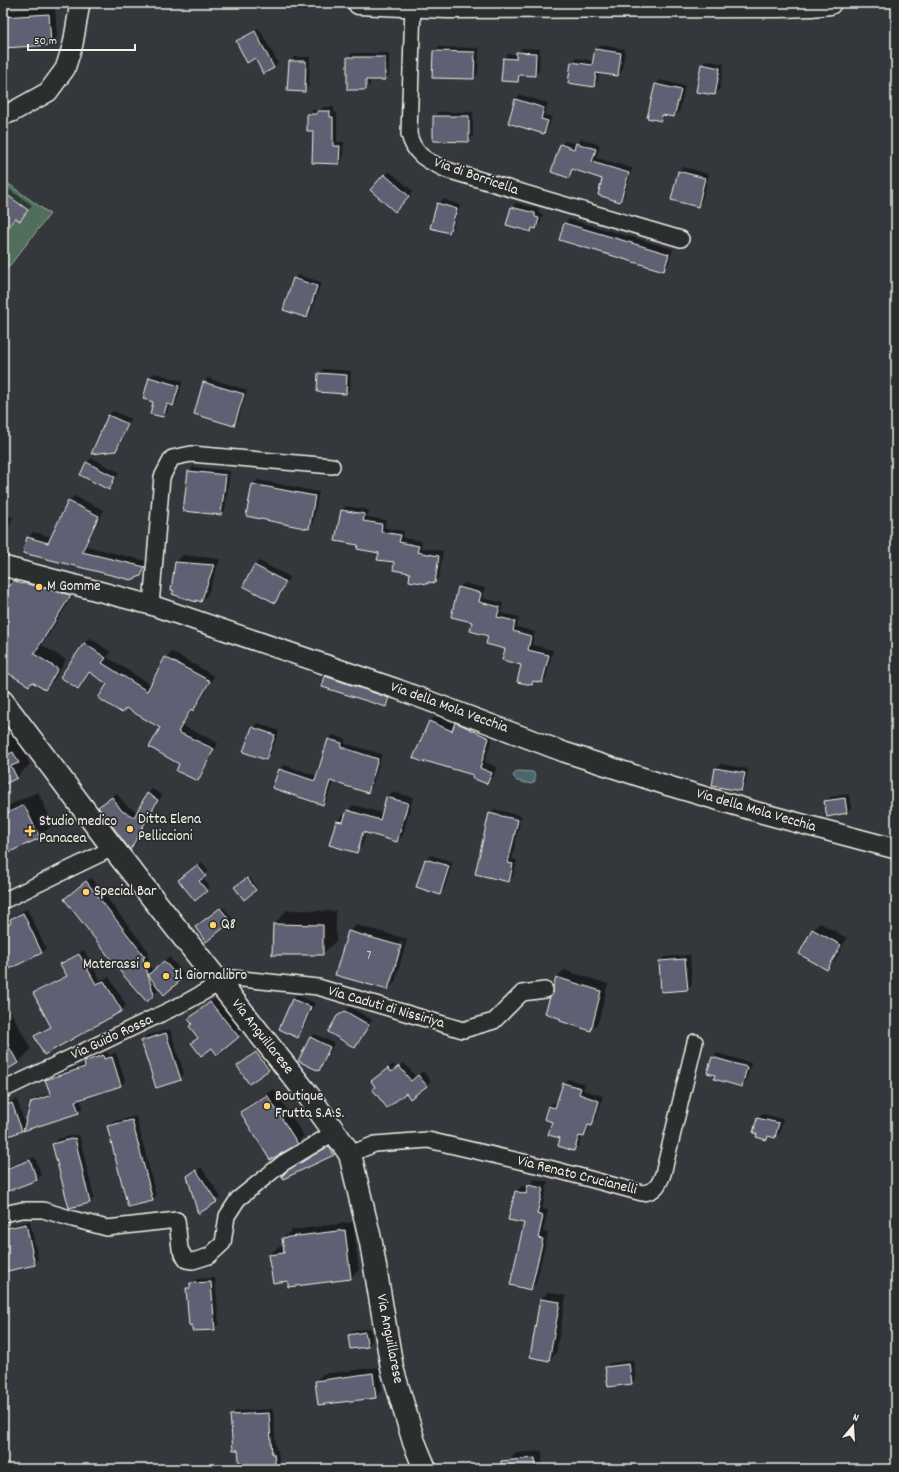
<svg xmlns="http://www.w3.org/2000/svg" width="899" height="1472" font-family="Dekko,sans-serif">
  <rect width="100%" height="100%" fill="#34373c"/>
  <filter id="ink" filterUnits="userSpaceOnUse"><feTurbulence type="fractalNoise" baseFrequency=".025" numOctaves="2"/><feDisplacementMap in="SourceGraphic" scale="8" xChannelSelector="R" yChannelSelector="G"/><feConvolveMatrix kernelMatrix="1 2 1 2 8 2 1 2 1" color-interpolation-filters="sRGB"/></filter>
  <g filter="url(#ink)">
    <path fill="#516d5c" stroke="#a2afa2" d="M3 180 50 214 3 274Z"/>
    <path fill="#4a686d" stroke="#8e9f9e" d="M518 771 533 772 535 775V781L531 784 517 781 513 776 515 773Z"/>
    <path fill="#0007" fill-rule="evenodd" d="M55 7 57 37 51 44 3 47V11Z
      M259 28 278 63 273 68 255 57 237 41 241 37Z
      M600 45 625 49 622 71 618 75 599 72 598 81 593 86 572 63 576 58 594 61 596 50Z
      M438 47 479 48 478 74 474 78 434 52Z
      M522 48 540 49 539 71 535 75 522 74 518 81 504 58 508 54H517Z
      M352 53H389V75L384 79H370V85L366 89 348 58Z
      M294 57H310L309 86 304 90 290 61Z
      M706 60 724 64 719 90 714 94 702 65Z
      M660 80 685 86 679 112 674 116 665 114 660 120 656 85Z
      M520 95 548 103 545 115 552 117 548 128 544 133 509 122 516 99Z
      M323 107H334V112L337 113V142H344L343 159 338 163 314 130 308 114 312 110H320Z
      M438 112H473V136L468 141 434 116Z
      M582 139 600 145 596 158 632 168 624 196 620 200 604 178 574 169 569 176 561 145 565 141 577 144Z
      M683 167 709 174 702 201 698 206 679 172Z
      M389 171 413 191 400 206 385 175Z
      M3 185 32 205 24 215 16 217 8 226 3 228Z
      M443 199 460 205 453 228 449 232 438 204Z
      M516 203 539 209 538 213 543 214 540 224 536 228H534L531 231 512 207Z
      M569 219 673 249 668 265 664 270 565 223Z
      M298 275 321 282 311 313 307 317 294 279Z
      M324 369 351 371 350 389 345 393 319 373Z
      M155 373 183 381 177 401 173 405 170 404 167 412 163 416 155 402 150 377Z
      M208 378 247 390 238 420 234 425 204 383Z
      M113 411 131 419 120 445 116 450 108 416Z
      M91 458 119 472 113 484 109 488 87 463Z
      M193 467 230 471 225 510 221 514 189 471Z
      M258 480 319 492 313 523 309 528 253 484Z
      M74 496 104 510 86 546 150 562 147 569 141 575 28 538 33 532 52 537 69 501Z
      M346 506 369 510 367 517 386 520 385 528 404 531 403 538 422 541 421 548 443 551 439 577 434 582 411 572 380 552 359 544 341 511Z
      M3 513 13 517 3 543Z
      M183 555 220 559 208 594 201 601 197 600 195 601 172 589 176 562Z
      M259 561 290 577 279 597 275 602 244 586 255 565Z
      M3 569 79 586 42 645 66 660 54 680 45 688 33 681 7 671 5 674 3 673Z
      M464 583 485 588 482 598 503 603 501 613 519 617 517 627 535 632 532 645 553 650 546 678 542 682 536 681 532 684 522 664 506 648 474 621 459 588Z
      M90 638 111 652 107 657 151 685 166 658 172 652 214 676 199 704 192 709 183 726 218 743 203 774 198 780 181 763 161 728 127 707 122 712 109 683 90 672 77 687 84 644Z
      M331 672 393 693 390 702 385 706 326 677Z
      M3 714 32 748 25 755 30 764 16 778 3 784Z
      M436 716 455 724 461 717 494 732 485 762 497 767 493 777 487 783 474 774 414 757 430 721Z
      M258 723 279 731 270 755 266 759 253 728Z
      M333 735 346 739 344 743 382 754 372 787 367 792 333 781 327 800 323 804 273 788 279 769 284 765 318 776 329 739Z
      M721 764 748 769 745 785 741 790 716 768Z
      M152 789 162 795 135 844 131 848 104 803 116 793 127 806 137 812 148 793Z
      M38 792 53 824 39 837 3 854V808Z
      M392 792 413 797 403 835 397 841 366 832 362 846 356 852 331 845 337 821 343 815 346 816 348 811 353 805 382 813 387 797Z
      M849 794 851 808 847 813 825 802 830 797Z
      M494 809 522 816 521 819 492 813V815L520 821 512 859 517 860 513 876 509 881 490 814Z
      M431 855 453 862 444 889 440 893 417 886 426 859Z
      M202 862 209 871 202 877 210 887 196 899 184 876Z
      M249 877 257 888 255 890 237 886Z
      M91 878 149 952 147 954 152 971 169 957 185 975 180 979 156 984 158 990 154 995 65 899Z
      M223 907 233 919 206 940 198 926Z
      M27 909 46 948 42 953 3 971V921Z
      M287 910 336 911V941L322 954 274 924Z
      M820 923 847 938 834 962 827 968 800 954 813 930Z
      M356 925 407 939 395 982 388 989 349 932ZM401 941 403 942 392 983H390Z
      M84 950 100 980 109 977 126 1005 122 1010 44 1054 35 1036 40 1032 52 1026 35 993 39 989 67 975 62 964 66 960Z
      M690 955 692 984 687 989 660 962 664 957Z
      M564 970 608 984 598 1023 591 1030 554 993V987L557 977Z
      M297 995 315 1003 302 1032 298 1037 293 1000Z
      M215 998 242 1032 238 1036 212 1047 199 1037 193 1023 194 1015Z
      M5 1001 31 1049 18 1063 3 1070V1003Z
      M350 1007 372 1020 360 1042 355 1047 338 1017Z
      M170 1029 184 1074 180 1079 142 1041 146 1036Z
      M315 1034 334 1043 323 1065 319 1070 311 1038Z
      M261 1048 273 1065 268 1069 238 1066Z
      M107 1052 109 1055 116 1053 125 1081 121 1085 80 1099 83 1107 78 1112 25 1127 21 1131 3 1137V1104L17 1099 25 1125 31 1102 36 1098 51 1093 47 1080 51 1076 86 1064 85 1062 89 1057Z
      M717 1053 751 1063 746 1082 741 1086 713 1058Z
      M404 1063 416 1077 423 1071 431 1081 410 1098 406 1092 376 1086 377 1077 393 1064 396 1068Z
      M568 1079 585 1084 583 1090 603 1096 596 1120 590 1124 588 1131 584 1136 582 1135 579 1146 574 1150 561 1137 554 1121 549 1106 554 1102 558 1103 564 1083Z
      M274 1089 304 1136 297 1143 241 1112 248 1105Z
      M763 1114 783 1119 780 1133 775 1137 770 1136 767 1139 755 1132 758 1118Z
      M136 1116 156 1196 152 1200 108 1126 112 1122Z
      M79 1134 94 1198 90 1202 69 1207 53 1144 58 1139Z
      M334 1142 338 1150 333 1154 287 1171Z
      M35 1157 41 1175 37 1180 6 1190 5 1187H3V1168Z
      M201 1167 221 1197 216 1201 188 1177Z
      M535 1179 548 1182 542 1209 548 1210 543 1232 548 1233 536 1283 531 1289 525 1223 516 1192 522 1186 529 1188V1185Z
      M30 1221 38 1259 34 1264 3 1270V1227Z
      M353 1222 359 1270 350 1278 289 1279 269 1255 278 1247 284 1246 283 1238 292 1230Z
      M215 1278 219 1324 214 1329 187 1288 196 1279Z
      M548 1292 566 1296 556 1353 549 1360 531 1356 541 1299Z
      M370 1328 372 1341 367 1346 349 1336 353 1331Z
      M633 1360 636 1379 631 1383 606 1367 611 1363Z
      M379 1367 382 1390 375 1397 316 1381 323 1374Z
      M273 1409 276 1450H278L280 1469H241L238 1449 231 1416 236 1411Z
      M542 1451 543 1469H509V1460L516 1453Z"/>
    <path fill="#5e6173" stroke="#f4f1e8" d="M49 14 51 45 3 48V17Z
      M255 31 274 68 263 74 255 58 247 63 236 41Z
      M595 49 621 53 618 76 596 73 594 87 568 83 571 62 592 65Z
      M433 51 475 52 474 79 432 78Z
      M516 52 536 53 535 76 519 75 518 82 501 81 503 58 516 59Z
      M347 57H385V80H366V90H347Z
      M289 61H306L305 92 287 91Z
      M701 64 720 68 715 95 696 92Z
      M655 84 681 90 674 117 662 115 661 121 647 118Z
      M515 99 544 108 541 119 548 121 544 134 508 123Z
      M317 111H330V117H333V146H340L339 164 312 163 313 131H307V114H317Z
      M433 116H469V142L433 141Z
      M576 143 596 149 592 162 629 173 620 202 598 195 602 179 572 169 569 178 551 172 560 144 574 149Z
      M678 171 705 178 698 207 671 200Z
      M384 174 409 196 395 212 370 190Z
      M3 192 28 210 20 221 15 218 3 235Z
      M437 203 457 209 449 233 430 228Z
      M511 207 535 213V217L539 218 536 229 532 228 531 232 506 225Z
      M564 223 669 254 664 271 559 240Z
      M293 278 317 286 307 318 283 310Z
      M318 373 347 375 346 394 317 392Z
      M149 377 179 386 173 406 167 404 163 417 150 414 153 402 143 399Z
      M203 382 244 394 234 426 194 414Z
      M108 415 128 424 116 451 91 454Z
      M86 462 115 477 109 490 80 475Z
      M188 471 226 475 221 515 183 511Z
      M252 484 315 496 309 529 246 516Z
      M68 501 99 516 82 552 145 567 141 576 131 580 23 553 27 537 48 543Z
      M341 510 365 514 363 521 382 524 381 532 401 535 399 542 419 546 417 552 439 556 435 583 428 582V584L409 581 410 573 393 570 394 562 377 560 379 553 357 549 358 545 335 541Z
      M175 562 214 565 201 602 196 600V602L172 594 174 591 171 590Z
      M254 565 286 582 275 603 243 586Z
      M13 580 22 584 23 583 71 595 34 654 58 669 45 690 32 682 29 686 3 670V583L9 587Z
      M458 587 481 593 479 602 500 607 497 617 515 621 513 631 531 636 528 650 549 655 542 683 533 681 532 685 517 682 521 665 502 660 505 649 486 644 488 636 470 631 472 622 451 617Z
      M84 643 106 658 102 663 147 691 165 657 210 681 193 711 191 709 178 732 214 749 198 781 176 771 179 764 149 747 160 728 126 708 122 713 98 698 107 684 89 672 78 689 60 677Z
      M325 676 389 698 386 707 322 687Z
      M429 721 452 731 455 722 489 738 480 768 492 773 487 784 472 778 473 775 425 761V763L413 758Z
      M252 727 275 735 266 760 243 752Z
      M328 739 342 743 341 747 378 759 368 793 330 781 323 805 272 788 279 769 315 781Z
      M3 751 5 756 13 752 19 763 11 766 17 778 3 785Z
      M715 768 745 773 741 791 712 786Z
      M147 793 158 800 130 850 98 807 112 797 122 811 134 817Z
      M386 797 408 803 397 842 363 832 357 853 329 845 336 821 343 822 347 810 380 820Z
      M845 798 847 813 827 817 824 801Z
      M24 805 40 838 3 855V815Z
      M489 813 518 820 508 863 513 864 509 882 475 874Z
      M425 859 449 866 440 895 416 887Z
      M197 865 206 876 199 881 207 891 195 901 178 880Z
      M247 878 256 890 244 900 234 887Z
      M86 881 145 957 143 958 148 975 164 961 181 980 164 995 148 975 154 995 147 1002 123 975 64 899Z
      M220 908 231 922 206 942 195 927Z
      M23 913 42 953 3 972V927L11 923 10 919Z
      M273 924 323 925V955H272Z
      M812 929 841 945 827 970 799 954Z
      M348 931 401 946 388 990 335 975Z
      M79 954 96 984 104 981 122 1011 44 1055 34 1036 51 1027 33 993 67 976 60 964Z
      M685 959 688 990 661 992 659 961Z
      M556 977 601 991 591 1031 560 1021 561 1019 545 1013 550 997 553 993V987Z
      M292 999 311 1007 298 1038 279 1029Z
      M210 1002 239 1037 217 1055 212 1048 201 1056 191 1043 198 1038 189 1026 192 1024 188 1019Z
      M345 1011 369 1025 355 1048 328 1032 337 1016Z
      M166 1033 181 1080 156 1088 141 1041Z
      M3 1036 18 1063 3 1072Z
      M310 1037 330 1047 319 1071 298 1061Z
      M256 1052 269 1070 249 1084 237 1066Z
      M103 1055 104 1059 112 1057 121 1086 75 1101 79 1113 23 1131 31 1102 51 1095 45 1080 85 1067 84 1062Z
      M712 1057 747 1067 742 1087 714 1079 715 1075 707 1073Z
      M399 1066 411 1081 418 1075 427 1086 410 1099 406 1093 387 1108 372 1089 375 1087 371 1081 388 1068 391 1072Z
      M563 1083 581 1088 579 1094 599 1101 592 1126 588 1125 584 1137 579 1136 574 1151 558 1146 560 1138 548 1135 552 1122 544 1119 548 1106 555 1108Z
      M267 1095 298 1144 270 1160 240 1112Z
      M12 1103 22 1131 3 1138V1106Z
      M757 1118 779 1123 775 1138 768 1136 767 1140 756 1137 757 1134 753 1133Z
      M132 1120 153 1201 128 1207 107 1126Z
      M75 1138 90 1203 69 1208 52 1144Z
      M329 1146 334 1155 283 1179 282 1176 288 1170Z
      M30 1160 37 1180 6 1192 3 1183V1170Z
      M196 1170 217 1202 198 1214 187 1176Z
      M528 1185 543 1188 537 1214 543 1216 538 1238 543 1239 531 1290 510 1285 524 1223 508 1220 515 1191 526 1194Z
      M26 1224 35 1265 3 1272V1229Z
      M345 1230 351 1279 288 1287V1281L273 1283 268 1255 284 1253 282 1238Z
      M211 1282 215 1330 192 1331V1325L189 1326 186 1288H190V1283Z
      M540 1299 560 1302 549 1361 530 1357Z
      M365 1332 368 1347 350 1349 348 1335Z
      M629 1364 632 1384 608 1387 605 1367Z
      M373 1373 376 1398 318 1405 315 1381Z
      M269 1413 272 1454H274L276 1469H240L238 1450H233L230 1415Z
      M535 1458 536 1469H501V1461Z"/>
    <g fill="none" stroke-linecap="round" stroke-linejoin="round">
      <g stroke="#f4f1e8" stroke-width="18">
        <path id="minor" d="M413 5 409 134C414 156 428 161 447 170L681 239
          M151 605 162 477 172 458 191 454 332 466
          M3 901 113 848
          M214 976 318 987 463 1030 494 1021 522 993 545 990
          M3 1090 188 1001 220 983
          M350 1154 375 1144 428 1140 545 1167 642 1193C655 1192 659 1185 663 1174L695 1042
          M3 1214 22 1210H43L73 1219 107 1228 177 1220 180 1249 186 1260 193 1261 209 1256 223 1243 227 1216 238 1199 283 1163 335 1132"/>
      </g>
      <g stroke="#f4f1e8" stroke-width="22">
        <path id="tertiary" d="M3 115 12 112 48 92 65 69 73 44 80 3
          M3 566 151 605 397 689 564 752 669 786 761 813 896 849"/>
      </g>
      <g stroke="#f4f1e8" stroke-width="25">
        <path id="secondary" d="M359 3 447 7 780 6 811 5 830 3
          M3 702 113 848 308 1095 350 1154 371 1243 392 1368 414 1442 425 1469"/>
      </g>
      <use href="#minor" stroke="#2a2d2e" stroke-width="15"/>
      <use href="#tertiary" stroke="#2a2d2e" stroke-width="19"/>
      <use href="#secondary" stroke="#2a2d2e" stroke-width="22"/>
    </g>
  </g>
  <g fill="#ffd166" stroke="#2a2d2e" stroke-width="1.5">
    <circle cx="39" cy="587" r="4"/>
    <circle cx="130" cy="829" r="4"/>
    <path d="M28 825h4v4h4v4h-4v4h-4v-4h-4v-4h4z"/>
    <circle cx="86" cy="892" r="4"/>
    <circle cx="213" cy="925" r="4"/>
    <circle cx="147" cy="965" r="4"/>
    <circle cx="166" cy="976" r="4"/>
    <circle cx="267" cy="1106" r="4"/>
  </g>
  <g text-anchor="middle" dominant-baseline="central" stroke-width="3.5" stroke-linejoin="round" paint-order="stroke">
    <g font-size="13" fill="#cecdcb">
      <text x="369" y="956">7</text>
    </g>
    <g font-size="15" fill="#f4f1e8" stroke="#2a2d2e">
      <text transform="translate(476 177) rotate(19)">Via di Borricella</text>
      <text transform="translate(449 708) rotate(20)">Via della Mola Vecchia</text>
      <text transform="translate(756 811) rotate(16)">Via della Mola Vecchia</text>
      <text transform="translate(386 1008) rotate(16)">Via Caduti di Nissiriya</text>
      <text transform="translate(262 1037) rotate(52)">Via Anguillarese</text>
      <text transform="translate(112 1038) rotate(-25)">Via Guido Rossa</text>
      <text transform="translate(577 1176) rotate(14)">Via Renato Crucianelli</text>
      <text transform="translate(389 1339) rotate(79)">Via Anguillarese</text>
    </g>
    <g font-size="15" fill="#f4f1e8" stroke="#2a2d2e" text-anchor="start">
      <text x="47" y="587">M Gomme</text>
      <text x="138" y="820">Ditta Elena<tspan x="138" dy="17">Pelliccioni</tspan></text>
      <text x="39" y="822">Studio medico<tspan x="39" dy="17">Panacea</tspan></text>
      <text x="94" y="892">Special Bar</text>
      <text x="221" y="925">Q8</text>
      <text x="139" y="965" text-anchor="end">Materassi</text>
      <text x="174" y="976">Il Giornalibro</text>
      <text x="275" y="1097">Boutique<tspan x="275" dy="17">Frutta S.A.S.</tspan></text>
    </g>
  </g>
  <rect width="899" height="1472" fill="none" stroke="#2a2d2e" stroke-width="16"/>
  <rect x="8" y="8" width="883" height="1456" fill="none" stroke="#f4f1e8" stroke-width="1.5" filter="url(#ink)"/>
  <g transform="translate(853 1426) rotate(18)" stroke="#2a2d2e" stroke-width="3" paint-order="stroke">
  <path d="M0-3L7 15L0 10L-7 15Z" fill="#f4f1e8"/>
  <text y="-6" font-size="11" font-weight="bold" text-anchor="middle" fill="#f4f1e8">N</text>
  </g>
  <path d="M28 44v6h107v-6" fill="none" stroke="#f4f1e8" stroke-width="2"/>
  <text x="34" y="44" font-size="12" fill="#f4f1e8" stroke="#2a2d2e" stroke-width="3" paint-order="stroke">50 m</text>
</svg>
